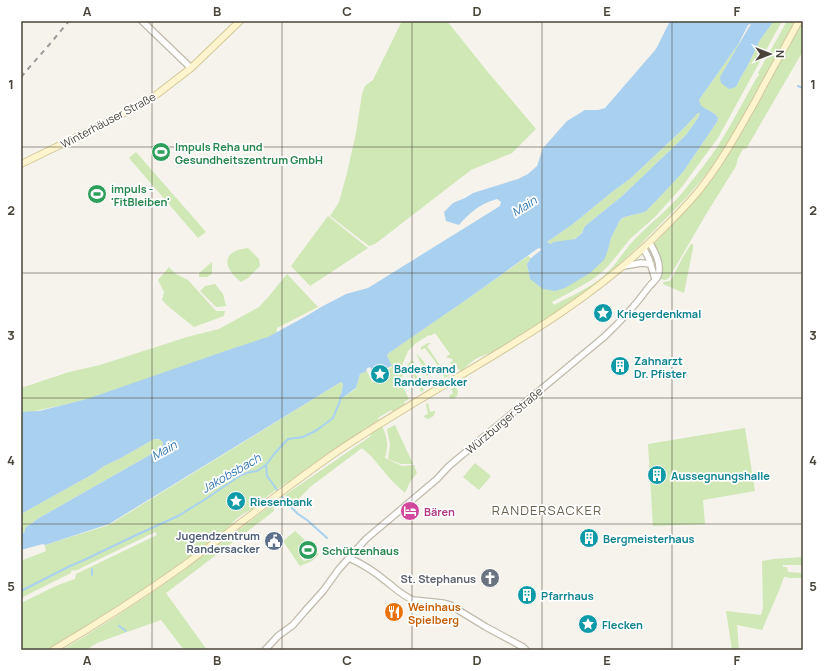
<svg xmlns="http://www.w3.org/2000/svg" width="824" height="671" font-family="Manrope,sans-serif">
  <rect width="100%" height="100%" fill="#f5f3eb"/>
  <path fill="#cfe8b5" d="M402 21H447L487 71 536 129 512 153 471 170 375 244 369 246 330 216 339 202 347 173 356 133 362 94 365 86 373 80Z
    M774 21H782L718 138 681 188 656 216 630 239 609 265 602 272 593 279 574 290 552 302 554 305C573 295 595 286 610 270 618 261 625 250 633 241 649 224 668 210 683 192 696 175 710 159 721 141 734 120 745 98 757 77H758L759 74 758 73 787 21H795L738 126 719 157 704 177 687 197 639 246 594 287 574 302 493 353C484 354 474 359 468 365 465 367 464 370 461 372L459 369 458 370 456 363 452 365 450 363 453 361 452 359 446 357 450 354 435 333 430 336 429 335 416 343 408 351 401 368 403 376 399 379 409 399 404 402 405 405 393 412 391 410 378 418C386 434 390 441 385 458L402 466 414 465 417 473 410 482 405 493 391 480 372 457 362 448 310 487 296 502H294L285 495 371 436 365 427V428L357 436 292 481 286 483 266 497C261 506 251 509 243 514 236 519 229 525 224 532L174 568 123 604 49 650H21V603L58 585 75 579 76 574 157 535 155 532 75 571V570L71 571V573L21 598V564L23 560 46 551 45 545 109 525 341 382 343 383 341 395 342 398 356 389 360 374 367 371 372 382 383 377 387 370 392 368 388 358 387 355 389 353 466 300 528 256 531 258 527 264 530 279 608 250 611 238 620 220 624 217 645 212 683 172 717 122 718 118 715 114 700 106 699 100 739 43 740 44 720 77 736 87 741 77 747 67 760 40Z
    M801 21H803V51L746 149H743L738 158 736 166 705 216 669 278 666 280 660 279 654 244 681 216 706 186Z
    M698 113H700L698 118 686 135 663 157 621 197 585 226C579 242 569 240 553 242L551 244 547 242 573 224 612 192 631 178 682 130Z
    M136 152 206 232 198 238 129 158Z
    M328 216 368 248 310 286 291 266Z
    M691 244H693V248L684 293 663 284V282L670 281 672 278 683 257Z
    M248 248 259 259 260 266 248 278 241 282C234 277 222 264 230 255 234 250 242 249 248 248Z
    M212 262V274L207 277H199V273Z
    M169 267 176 274 188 280 216 311H225L224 316 194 327 169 307 162 300 164 292 158 280Z
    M287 274 318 307 277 328 276 341 87 400 39 410 21 416V388L69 372 100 365 187 337 219 329 259 307 270 295Z
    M215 284 223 294 226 306 216 307 200 291 205 286Z
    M428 343H431L427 346 443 370 446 368 450 375 445 378 434 360 425 348 421 350V347Z
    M416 353 424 362 431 374 427 376Z
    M411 361H413L415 363 411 365 424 390 421 392 411 371 407 372C406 368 407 364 411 361Z
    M456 387 458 392 457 396 453 399 450 398 449 396 453 393 451 389Z
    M428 403 430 412 435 411C435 416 432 417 428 419L425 418 424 416 428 414 426 404Z
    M395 425 413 464H401L388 459 390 445 387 429Z
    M745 428 755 491 703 500 705 524 653 526 648 444Z
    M154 439 162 440 163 443 162 448 39 518 25 528V531L21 535V514L93 474 104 466 121 458Z
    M475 463 491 476 479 490 463 477Z
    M273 505 274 511 166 593 207 650H184L161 620 113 637 97 643 86 650H62C135 607 203 557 270 506Z
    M295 531 305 540 298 547 304 552 299 556 304 561 310 559H311L318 553 319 554 312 561 300 566 283 541Z
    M803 557V565H783V567H787L788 572 803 573V578H789L786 577H784L778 593 762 630 737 625 739 650H732L726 611 761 615 763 608 762 561 774 559Z"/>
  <path fill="#f7f0c9" d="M392 366C390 369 382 377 378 379L374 372Z"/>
  <path fill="#aad0f0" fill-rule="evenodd" d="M670 21H774L760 40 747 67 741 77 736 87 729 89 721 83 720 77 749 27 751 25 750 24 748 25 739 43 699 100 701 106 715 114 718 118 717 122 683 172 655 202 645 212 624 217 620 220 611 238 608 250 604 260 590 273 565 288 555 291 543 289 530 279 527 264 531 258 541 250 540 248 537 249 466 300 389 353 387 355 388 358 392 366 373 373 370 367 366 369 367 371 360 374 356 388 342 398 341 396 343 384 341 382 109 524 45 545 43 544 21 550V535L25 531V528L39 518 162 448 163 443C161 439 159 439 154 439L121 458 104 466 93 474 21 514V412L39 411 87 399 234 348 268 337 308 315 323 306 346 294 368 288 500 206 501 202 497 199C480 204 470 212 459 225L446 221 444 212 453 203 465 198 473 193 518 179 528 174 537 166 543 148 567 121 585 110H598L605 108 656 49ZM698 113H700L698 118 686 135 663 157 621 197 585 226 582 233 575 239 553 242 551 244 547 242 573 224 612 192 631 178 682 130Z"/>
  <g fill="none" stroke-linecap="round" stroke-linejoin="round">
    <path stroke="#aad0f0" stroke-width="2" d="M798 86 803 88
      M266 465 267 476 286 502 298 514 307 520 327 538
      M92 569V575
      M21 591 70 566 82 561 132 537 178 516 204 500 241 475 250 472 257 471 266 465 274 454 288 439 303 437 317 430 333 418 340 401 341 395
      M119 626 126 631"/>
    <g stroke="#c1bbad" stroke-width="8">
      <path id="tertiary" d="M142 21 191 68
        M644 249 649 259 655 279
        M624 266 641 263 651 264
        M349 558C363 564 375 572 387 582 395 588 403 596 413 600L442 603 450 605 486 627 523 647 526 650
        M265 650 278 636 293 625 305 611 323 591 339 569 366 539 437 479 449 466 480 440 604 337C620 322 635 306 648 288 651 284 656 280 658 276 662 265 655 252 650 243"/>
    </g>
    <g stroke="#d4c89b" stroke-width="8">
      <path id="secondary" d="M21 164 83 134 142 104 156 95 191 68 240 21
        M53 650C97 624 141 596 183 566 234 529 283 489 335 453 446 377 573 323 667 225 679 213 690 202 701 188 722 161 739 130 756 100 770 73 785 47 799 21"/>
    </g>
    <use href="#tertiary" stroke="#fff" stroke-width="5.5"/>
    <use href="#secondary" stroke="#fef4cd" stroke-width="6"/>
    <path stroke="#999" stroke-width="2" stroke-dasharray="5 5" stroke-linecap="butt" d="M21 77 49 45 69 21"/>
  </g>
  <path fill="none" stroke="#494439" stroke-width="1" stroke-opacity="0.55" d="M152 21V650M282 21V650M412 21V650M542 21V650M672 21V650M21 147H803M21 273H803M21 398H803M21 524H803"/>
  <defs>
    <g id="stadium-disc" transform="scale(1)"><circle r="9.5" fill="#2e9e5b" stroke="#fff"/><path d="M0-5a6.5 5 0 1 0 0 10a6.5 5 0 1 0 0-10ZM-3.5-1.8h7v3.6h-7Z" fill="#fff"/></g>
    <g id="sight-disc" transform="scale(1)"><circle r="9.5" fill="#0f9aa8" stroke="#fff"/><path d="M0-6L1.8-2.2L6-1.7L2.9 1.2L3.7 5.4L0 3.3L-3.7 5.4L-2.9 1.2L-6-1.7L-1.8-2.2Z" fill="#fff"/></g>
    <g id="building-disc" transform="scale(1)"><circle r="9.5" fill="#0f9aa8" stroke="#fff"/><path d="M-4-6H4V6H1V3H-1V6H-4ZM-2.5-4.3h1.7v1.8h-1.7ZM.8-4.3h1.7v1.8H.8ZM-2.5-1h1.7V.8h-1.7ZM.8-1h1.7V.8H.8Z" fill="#fff"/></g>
    <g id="hotel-disc" transform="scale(1)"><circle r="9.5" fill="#d1479c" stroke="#fff"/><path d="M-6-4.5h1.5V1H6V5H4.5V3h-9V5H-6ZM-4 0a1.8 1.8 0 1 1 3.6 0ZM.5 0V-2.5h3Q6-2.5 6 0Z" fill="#fff"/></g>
    <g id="civic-disc" transform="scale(1)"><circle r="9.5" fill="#5c6f8a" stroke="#fff"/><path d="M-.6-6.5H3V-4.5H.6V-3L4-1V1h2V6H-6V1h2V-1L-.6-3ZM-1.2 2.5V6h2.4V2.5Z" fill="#fff"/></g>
    <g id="church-disc" transform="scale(1)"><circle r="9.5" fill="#6b7280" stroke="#fff"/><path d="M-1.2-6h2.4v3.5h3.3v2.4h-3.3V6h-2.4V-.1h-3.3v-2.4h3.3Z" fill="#fff"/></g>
    <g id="restaurant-disc" transform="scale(1)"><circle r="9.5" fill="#e8710a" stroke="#fff"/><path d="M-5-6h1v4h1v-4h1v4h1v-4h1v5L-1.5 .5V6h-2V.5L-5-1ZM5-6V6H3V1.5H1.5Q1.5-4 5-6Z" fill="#fff"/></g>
  </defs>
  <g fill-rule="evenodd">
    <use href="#stadium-disc" x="161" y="152"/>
    <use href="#stadium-disc" x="97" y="194"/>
    <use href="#sight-disc" x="603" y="313"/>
    <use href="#building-disc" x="620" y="366"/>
    <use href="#sight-disc" x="380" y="374"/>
    <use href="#building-disc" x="657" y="475"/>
    <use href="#sight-disc" x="236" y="501"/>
    <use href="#hotel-disc" x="410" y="511"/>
    <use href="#building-disc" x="589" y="538"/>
    <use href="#civic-disc" x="274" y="541"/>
    <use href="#stadium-disc" x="308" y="550"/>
    <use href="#church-disc" x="490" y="578"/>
    <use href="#building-disc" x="527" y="595"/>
    <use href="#restaurant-disc" x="394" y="612"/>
    <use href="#sight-disc" x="588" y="624"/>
  </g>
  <g text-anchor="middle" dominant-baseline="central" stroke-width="3.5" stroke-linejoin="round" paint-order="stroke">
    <g font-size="11" fill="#494439" stroke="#fff">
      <text transform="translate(108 120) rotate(-28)">Winterhäuser Straße</text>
      <text transform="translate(504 420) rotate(-40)">Würzburger Straße</text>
    </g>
    <g font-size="11" font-weight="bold" fill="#27864d" stroke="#fff" text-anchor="start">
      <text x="175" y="146">Impuls Reha und<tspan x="175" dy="13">Gesundheitszentrum GmbH</tspan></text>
      <text x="111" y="188">impuls -<tspan x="111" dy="13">'FitBleiben'</tspan></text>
      <text x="322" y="550">Schützenhaus</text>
    </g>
    <g font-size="11" font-weight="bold" fill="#0d838f" stroke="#fff" text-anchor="start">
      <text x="617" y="313">Kriegerdenkmal</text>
      <text x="634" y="360">Zahnarzt<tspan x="634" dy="13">Dr. Pfister</tspan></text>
      <text x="394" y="368">Badestrand<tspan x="394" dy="13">Randersacker</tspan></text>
      <text x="671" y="475">Aussegnungshalle</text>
      <text x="250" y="501">Riesenbank</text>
      <text x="603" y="538">Bergmeisterhaus</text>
      <text x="541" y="595">Pfarrhaus</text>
      <text x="602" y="624">Flecken</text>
    </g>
    <g font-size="11" font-weight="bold" fill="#b23c85" stroke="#fff" text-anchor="start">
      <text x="424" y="511">Bären</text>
    </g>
    <g font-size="11" font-weight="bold" fill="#4e5e75" stroke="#fff" text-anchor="end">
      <text x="260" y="535">Jugendzentrum<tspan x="260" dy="13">Randersacker</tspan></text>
    </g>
    <g font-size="11" font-weight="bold" fill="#5b616d" stroke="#fff" text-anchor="end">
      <text x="476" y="578">St. Stephanus</text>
    </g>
    <g font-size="11" font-weight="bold" fill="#c56008" stroke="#fff" text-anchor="start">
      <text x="408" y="606">Weinhaus<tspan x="408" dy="13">Spielberg</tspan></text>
    </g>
    <g font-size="12" font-style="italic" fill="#3378b5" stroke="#fff">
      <text transform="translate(524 206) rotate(-33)">Main</text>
      <text transform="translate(164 450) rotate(-29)">Main</text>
      <text transform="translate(231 473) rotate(-30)">Jakobsbach</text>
    </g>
    <g font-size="13" letter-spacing="1" fill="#6c6250" stroke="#fff">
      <text x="547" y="510">RANDERSACKER</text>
    </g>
  </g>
  <rect width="824" height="671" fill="none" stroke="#ffffff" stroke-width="44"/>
  <g transform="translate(770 54) rotate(90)" stroke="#ffffff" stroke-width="3" paint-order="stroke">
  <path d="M0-3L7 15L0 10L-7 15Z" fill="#494439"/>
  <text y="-6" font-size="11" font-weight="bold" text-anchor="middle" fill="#494439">N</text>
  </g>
  <rect x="22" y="22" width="780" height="627" fill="none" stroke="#494439" stroke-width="1.5"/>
  <g font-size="13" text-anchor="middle" font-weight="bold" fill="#494439">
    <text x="87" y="16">A</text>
    <text x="217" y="16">B</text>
    <text x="347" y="16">C</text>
    <text x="477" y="16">D</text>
    <text x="607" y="16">E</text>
    <text x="737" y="16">F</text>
    <text x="11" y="89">1</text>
    <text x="813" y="89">1</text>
    <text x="11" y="215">2</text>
    <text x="813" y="215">2</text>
    <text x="11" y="340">3</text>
    <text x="813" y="340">3</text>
    <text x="11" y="465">4</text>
    <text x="813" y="465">4</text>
    <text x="11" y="591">5</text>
    <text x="813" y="591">5</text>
    <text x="87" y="665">A</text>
    <text x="217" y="665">B</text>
    <text x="347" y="665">C</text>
    <text x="477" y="665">D</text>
    <text x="607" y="665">E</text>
    <text x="737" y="665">F</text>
  </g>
</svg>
